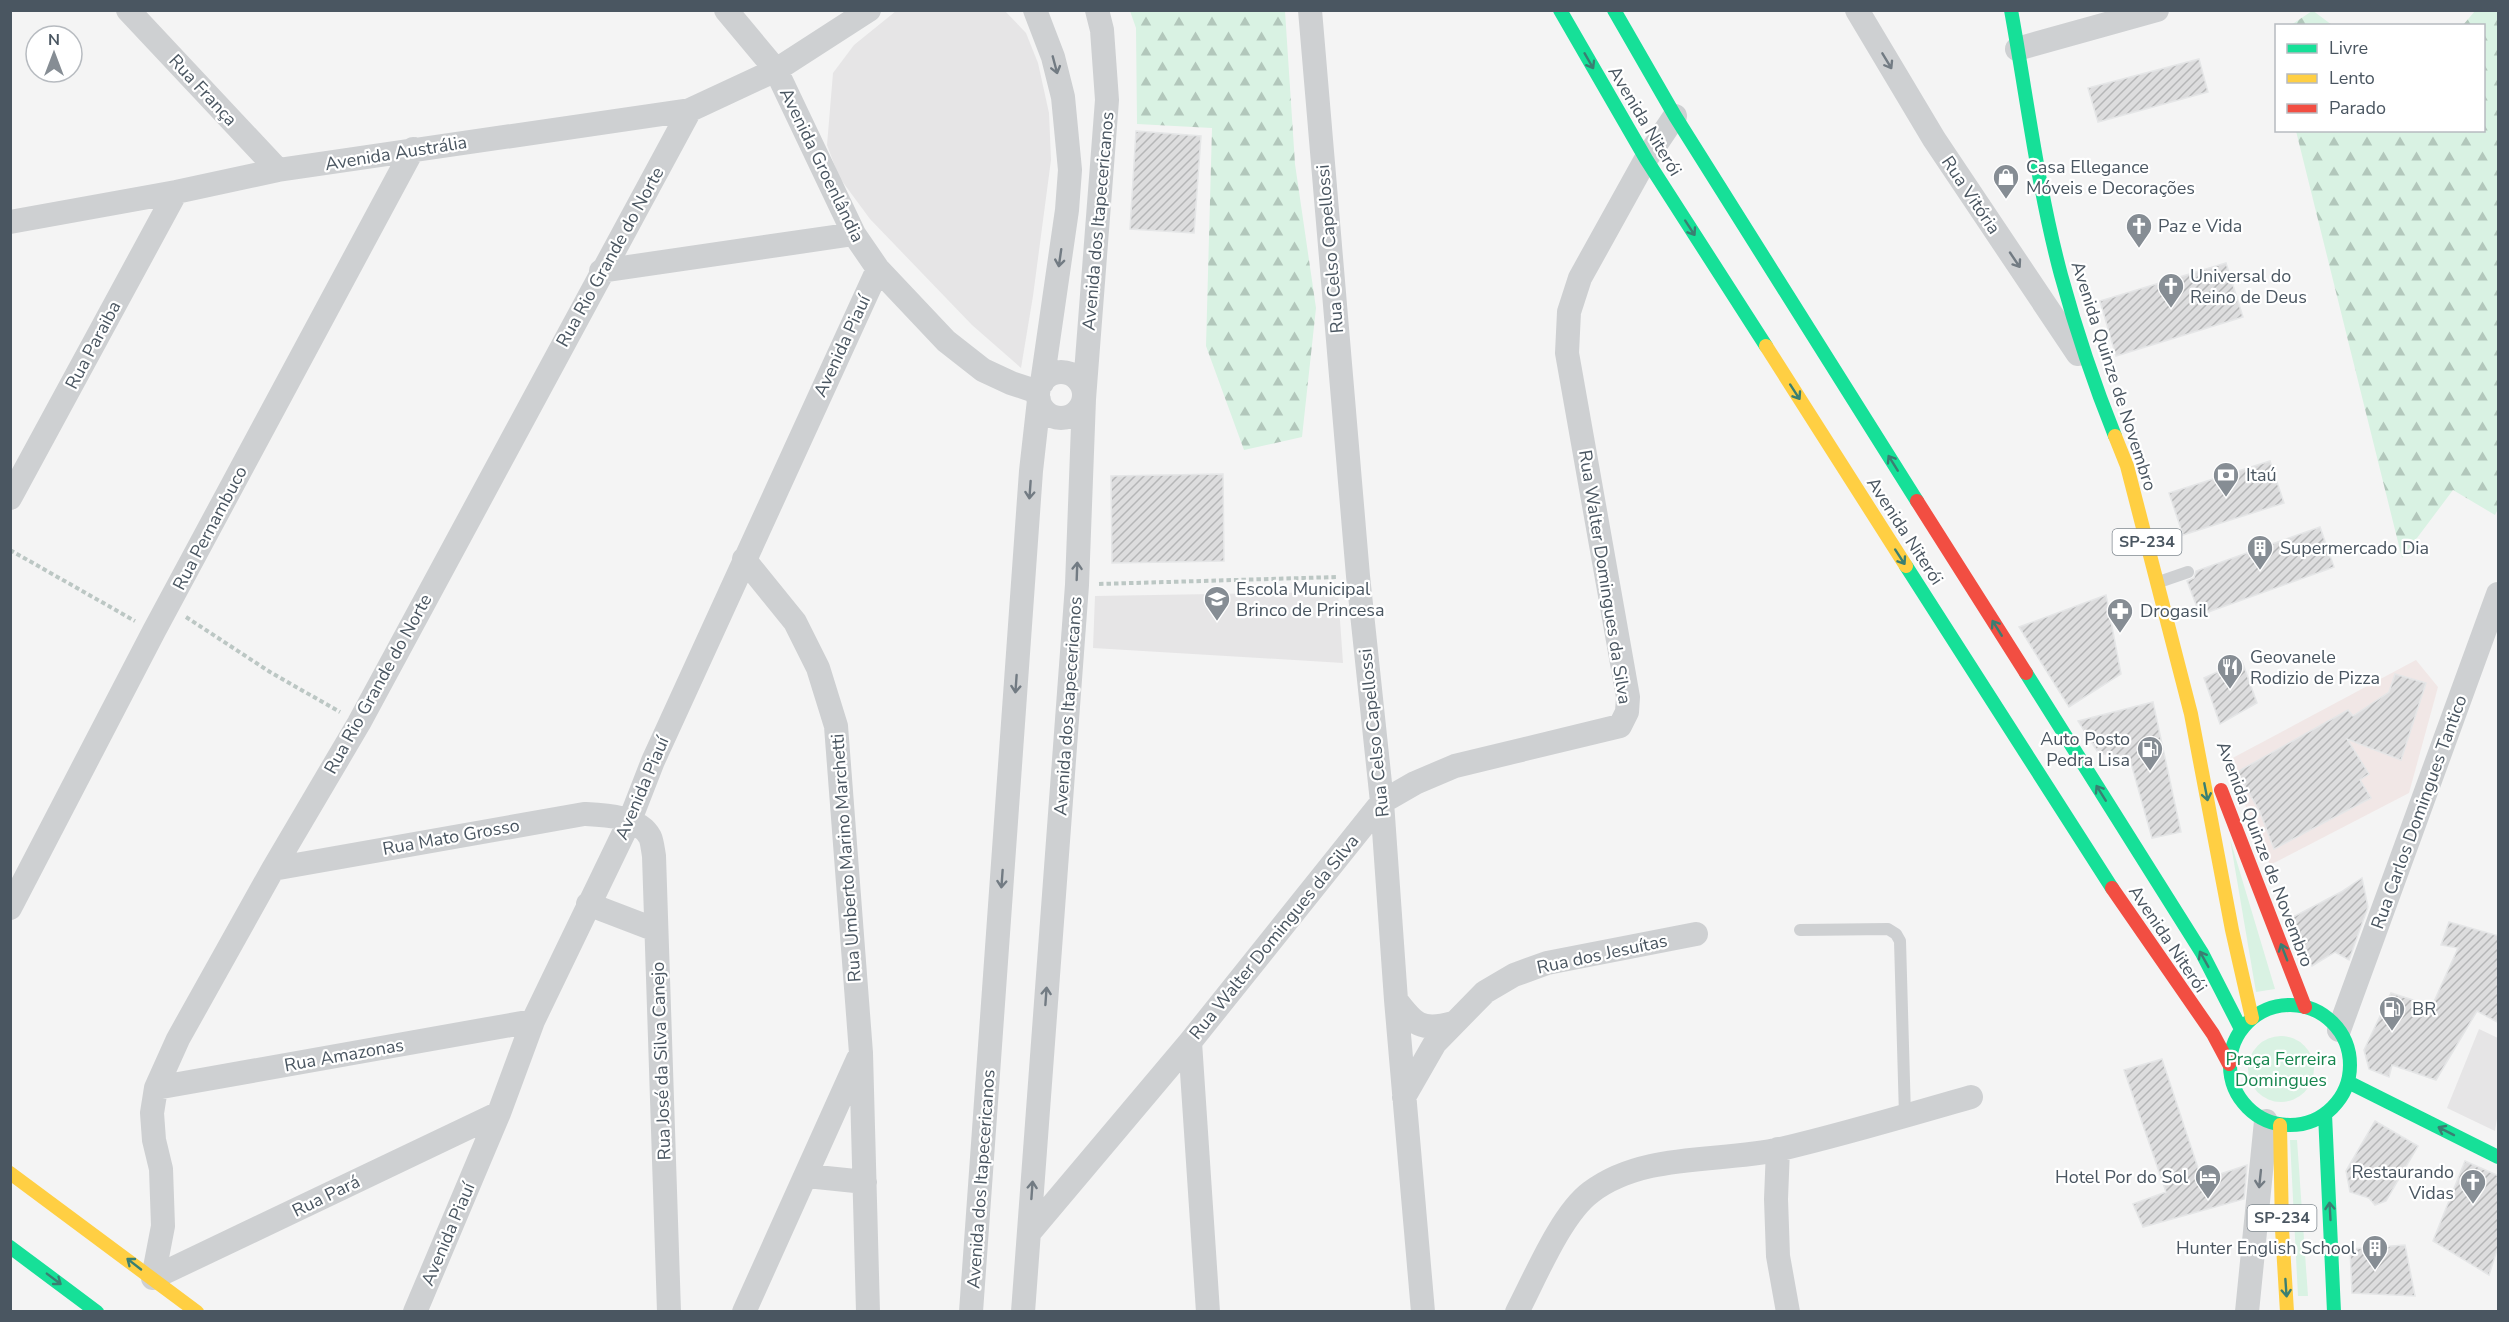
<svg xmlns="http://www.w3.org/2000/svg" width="2509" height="1322" font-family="'Nunito Sans',sans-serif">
  <defs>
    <pattern id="forest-firs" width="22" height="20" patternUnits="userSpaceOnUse" patternTransform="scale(1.5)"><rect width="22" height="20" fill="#d9f2e3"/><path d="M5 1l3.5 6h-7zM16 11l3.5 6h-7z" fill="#b2c7bb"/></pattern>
    <pattern id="building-hatch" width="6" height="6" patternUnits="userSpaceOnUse" patternTransform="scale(1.5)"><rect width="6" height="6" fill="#ddddde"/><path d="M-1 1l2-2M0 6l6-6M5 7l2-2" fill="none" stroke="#b5b6b7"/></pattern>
  </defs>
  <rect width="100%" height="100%" fill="#f4f4f4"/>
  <path fill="#e6e5e6" d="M896 11H1005L1026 33 1038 63 1049 113 1051 160 1033 296 1021 368 972 325 870 219 839 177 827 145 833 73 854 45Z
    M1338 592 1343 663 1093 648 1095 596Z
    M2479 1029 2498 1038V1112L2495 1131 2447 1108Z"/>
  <path fill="#f1e7e6" d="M2416 660 2438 687 2409 793 2270 865 2227 761Z"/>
  <path fill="#d9f2e3" d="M2230 839 2275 989 2256 992Z
    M2248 1069a33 33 0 1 1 66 0a33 33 0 1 1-66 0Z
    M2290 1140H2297L2308 1296H2298Z"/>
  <path fill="url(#forest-firs)" d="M2312 10 2332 25H2291L2312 11Z
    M1130 11H1285L1295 164 1316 308 1302 437 1244 450 1206 346 1212 128 1137 124 1136 28Z
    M2475 11H2498V509L2495 515 2453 490 2402 558 2296 131 2484 130V26L2463 25Z"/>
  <path fill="url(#building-hatch)" stroke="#e5e6e7" stroke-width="1.5" d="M2199 59 2208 92 2098 122 2088 88Z
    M1136 131 1201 136 1194 233 1130 229Z
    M2226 263 2243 317 2116 356 2100 301Z
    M2270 461 2284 503 2183 535 2169 493Z
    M1223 474 1224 561 1112 563 1111 476Z
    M2320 527 2334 567 2200 615 2187 581 2194 578 2196 571Z
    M2106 595 2121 674 2069 707 2019 627Z
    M2242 661 2257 703 2220 724 2204 678Z
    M2395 674 2426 683 2401 760 2347 739 2369 774 2360 780 2371 798 2274 849 2260 812 2237 772 2348 710 2353 716 2389 692Z
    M2153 702 2181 832 2152 838 2129 756 2099 754 2078 721Z
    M2362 878 2368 907 2349 960 2335 952 2312 966 2304 952 2291 918 2341 892Z
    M2449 922 2499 936V1023L2477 1011 2436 1080 2392 1065 2389 1077 2369 1069 2364 1050 2391 993 2432 1006 2458 948 2441 945Z
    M2162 1059 2202 1180 2247 1165 2244 1199 2143 1227 2133 1204 2166 1192 2124 1070Z
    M2375 1121 2418 1146 2386 1201 2375 1205 2369 1198 2350 1192 2346 1171Z
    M2465 1161 2499 1176V1244L2489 1275 2433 1241Z
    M2405 1245 2415 1296 2352 1293 2350 1249Z"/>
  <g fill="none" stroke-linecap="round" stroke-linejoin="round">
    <path stroke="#bcc7c4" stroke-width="4" stroke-dasharray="4.5 3" stroke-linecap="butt" d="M10 550 135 621
      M1099 584 1337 577
      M186 617 270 672 340 712"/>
    <path stroke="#ced0d2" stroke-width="12" d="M2159 582 2188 572
      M1800 930 1888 929 1896 934 1900 941 1905 1116"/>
    <path stroke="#ced0d2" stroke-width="24" d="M128 10 278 170
      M726 10 776 70 854 234 878 269 946 341 983 370 1011 383 1038 392
      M1035 10 1053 57 1063 97 1070 170 1067 210 1042 383
      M1310 10 1358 576 1382 802 1396 1000 1423 1312
      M1857 10 1934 139 2078 354
      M2017 49 2157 10
      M10 222 176 192 278 170 690 110 776 70 869 10
      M601 271 854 234
      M1038 395a23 23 0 1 1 46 0a23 23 0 1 1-46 0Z
      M10 498 176 192
      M744 559 795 622 818 668 836 726 861 1053 868 1312
      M273 869 584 814C604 815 639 816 650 837 652 841 653 850 654 856L669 1312
      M588 904 656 930
      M10 908 154 631 413 149
      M1396 1000C1414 1024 1421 1032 1453 1023
      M2339 1030 2498 594
      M1190 1042 1208 1312
      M156 1088 533 1021
      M1404 1097 1435 1043 1485 992 1514 975 1547 963 1696 934
      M1778 1149 1776 1199 1778 1256 1788 1312
      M807 1176 865 1182
      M1029 1233 1190 1042 1382 802 1415 783 1455 766 1620 726 1627 712 1628 697 1567 353 1569 312 1580 278 1646 159 1675 116
      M153 1278 163 1226 161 1169 154 1140 152 1113 156 1088 178 1039 273 869 359 723 690 110
      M153 1278 499 1113
      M415 1312 499 1113 533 1021 630 820 653 761 878 269
      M744 1312 858 1059
      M971 1312 1031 471 1039 400
      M1023 1312 1077 585 1084 399 1107 100 1102 30 1097 10
      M1517 1312C1535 1278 1561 1214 1591 1192 1644 1152 1720 1163 1781 1149 1845 1134 1908 1115 1971 1097
      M2247 1312 2266 1121"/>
    <path stroke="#16e098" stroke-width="14" d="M1560 10 1646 159 1766 346
      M1614 10 1675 116 1917 501
      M2011 10C2027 98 2038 189 2061 275 2076 330 2094 384 2115 436
      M1906 566 2112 888
      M2026 673 2202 953 2241 1029
      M2230 1065a60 60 0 1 1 120 0a60 60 0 1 1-120 0Z
      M2348 1082 2498 1157
      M2325 1114 2334 1312
      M10 1247 97 1312"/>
    <path stroke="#ffcf43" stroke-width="14" d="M1766 346 1906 566
      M2115 436 2127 466 2191 714 2232 930 2252 1018
      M2280 1125 2282 1229 2287 1312
      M10 1173 197 1312"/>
    <path stroke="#f24e42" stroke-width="14" d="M1917 501 2026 673
      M2221 790 2305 1007
      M2112 888 2213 1034 2229 1064"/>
  </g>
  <defs><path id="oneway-shaft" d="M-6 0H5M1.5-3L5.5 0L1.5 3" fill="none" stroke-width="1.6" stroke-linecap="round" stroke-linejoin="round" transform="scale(1.5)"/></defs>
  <g stroke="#3a7f72">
    <use href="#oneway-shaft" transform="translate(1589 61) rotate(60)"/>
    <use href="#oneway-shaft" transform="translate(1690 228) rotate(57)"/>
    <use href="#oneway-shaft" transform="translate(1795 392) rotate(57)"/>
    <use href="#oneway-shaft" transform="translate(1893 463) rotate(-122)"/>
    <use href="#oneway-shaft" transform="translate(1900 557) rotate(57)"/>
    <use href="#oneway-shaft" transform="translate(1997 628) rotate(-122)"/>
    <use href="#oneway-shaft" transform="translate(2206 792) rotate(79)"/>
    <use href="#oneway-shaft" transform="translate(2101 793) rotate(-122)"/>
    <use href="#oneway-shaft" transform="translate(2284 952) rotate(-111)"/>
    <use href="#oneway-shaft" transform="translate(2204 959) rotate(-119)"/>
    <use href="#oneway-shaft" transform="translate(2446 1131) rotate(-153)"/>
    <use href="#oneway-shaft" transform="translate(2330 1211) rotate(-93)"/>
    <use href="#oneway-shaft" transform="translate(134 1264) rotate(-142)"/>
    <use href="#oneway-shaft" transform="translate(54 1279) rotate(37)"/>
    <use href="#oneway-shaft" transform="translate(2286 1288) rotate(86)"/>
  </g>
  <g stroke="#727b83">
    <use href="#oneway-shaft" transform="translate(1887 61) rotate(59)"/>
    <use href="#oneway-shaft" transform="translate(1055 65) rotate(75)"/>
    <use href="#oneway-shaft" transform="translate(1060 258) rotate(98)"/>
    <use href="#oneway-shaft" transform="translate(2015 260) rotate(56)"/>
    <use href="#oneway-shaft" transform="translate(1030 490) rotate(94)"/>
    <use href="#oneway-shaft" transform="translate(1077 571) rotate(-88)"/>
    <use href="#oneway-shaft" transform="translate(1016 684) rotate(94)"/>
    <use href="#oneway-shaft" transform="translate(1002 879) rotate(94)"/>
    <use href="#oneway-shaft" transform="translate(1046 996) rotate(-86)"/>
    <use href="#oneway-shaft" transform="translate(2260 1179) rotate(96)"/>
    <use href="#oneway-shaft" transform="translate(1032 1190) rotate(-86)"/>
  </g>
  <defs>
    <g id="shop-pin" transform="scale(1.35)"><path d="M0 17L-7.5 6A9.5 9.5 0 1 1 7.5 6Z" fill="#868d94" stroke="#fff"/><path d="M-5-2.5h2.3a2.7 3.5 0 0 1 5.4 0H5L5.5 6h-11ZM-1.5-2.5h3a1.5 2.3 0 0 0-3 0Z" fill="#fff"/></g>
    <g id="church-pin" transform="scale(1.35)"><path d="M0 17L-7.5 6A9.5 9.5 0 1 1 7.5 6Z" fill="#868d94" stroke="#fff"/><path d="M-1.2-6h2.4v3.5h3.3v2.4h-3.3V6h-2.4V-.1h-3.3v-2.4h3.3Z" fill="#fff"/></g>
    <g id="bank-pin" transform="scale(1.35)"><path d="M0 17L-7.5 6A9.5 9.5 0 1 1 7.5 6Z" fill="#868d94" stroke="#fff"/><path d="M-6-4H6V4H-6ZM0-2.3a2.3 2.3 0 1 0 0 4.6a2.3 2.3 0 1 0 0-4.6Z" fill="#fff"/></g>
    <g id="building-pin" transform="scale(1.35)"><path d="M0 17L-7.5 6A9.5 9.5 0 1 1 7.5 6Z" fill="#868d94" stroke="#fff"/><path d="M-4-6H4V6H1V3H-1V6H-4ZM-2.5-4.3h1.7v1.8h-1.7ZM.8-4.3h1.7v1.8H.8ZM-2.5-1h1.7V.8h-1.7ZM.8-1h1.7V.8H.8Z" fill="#fff"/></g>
    <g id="school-pin" transform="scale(1.35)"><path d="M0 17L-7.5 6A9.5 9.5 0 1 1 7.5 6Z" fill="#868d94" stroke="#fff"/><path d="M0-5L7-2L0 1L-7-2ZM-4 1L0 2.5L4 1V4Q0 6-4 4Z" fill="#fff"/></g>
    <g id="pharmacy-pin" transform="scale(1.35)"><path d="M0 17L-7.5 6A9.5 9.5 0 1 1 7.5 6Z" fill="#868d94" stroke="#fff"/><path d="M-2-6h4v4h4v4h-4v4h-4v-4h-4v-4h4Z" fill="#fff"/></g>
    <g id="restaurant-pin" transform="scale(1.35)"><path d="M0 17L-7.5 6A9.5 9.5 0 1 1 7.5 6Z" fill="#868d94" stroke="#fff"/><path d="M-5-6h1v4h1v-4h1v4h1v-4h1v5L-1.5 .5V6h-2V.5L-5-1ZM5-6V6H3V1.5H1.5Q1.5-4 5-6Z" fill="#fff"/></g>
    <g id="fuel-pin" transform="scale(1.35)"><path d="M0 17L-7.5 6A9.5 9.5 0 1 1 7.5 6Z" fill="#868d94" stroke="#fff"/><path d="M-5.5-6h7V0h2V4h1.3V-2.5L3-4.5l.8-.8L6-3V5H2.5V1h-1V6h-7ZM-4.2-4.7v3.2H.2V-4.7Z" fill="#fff"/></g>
    <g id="hotel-pin" transform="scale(1.35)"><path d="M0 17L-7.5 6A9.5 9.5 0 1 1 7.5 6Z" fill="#868d94" stroke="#fff"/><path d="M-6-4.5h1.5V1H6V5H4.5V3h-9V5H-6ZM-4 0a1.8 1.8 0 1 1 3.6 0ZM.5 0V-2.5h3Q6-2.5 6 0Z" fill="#fff"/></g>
  </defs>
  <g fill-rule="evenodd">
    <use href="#shop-pin" x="2006" y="177"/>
    <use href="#church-pin" x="2139" y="226"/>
    <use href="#church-pin" x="2171" y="286"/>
    <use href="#bank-pin" x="2226" y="475"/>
    <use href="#building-pin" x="2260" y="548"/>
    <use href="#school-pin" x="1217" y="599"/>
    <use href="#pharmacy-pin" x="2120" y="611"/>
    <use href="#restaurant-pin" x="2230" y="667"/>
    <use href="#fuel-pin" x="2150" y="749"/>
    <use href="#fuel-pin" x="2392" y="1009"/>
    <use href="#hotel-pin" x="2208" y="1177"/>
    <use href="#church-pin" x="2473" y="1182"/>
    <use href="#building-pin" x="2375" y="1248"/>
  </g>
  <g text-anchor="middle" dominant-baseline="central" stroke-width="4.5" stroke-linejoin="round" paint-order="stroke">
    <g fill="#fff" stroke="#808990" stroke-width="1.5">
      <rect x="2112.5" y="529" width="69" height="26" rx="4.5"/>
      <rect x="2247.5" y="1205" width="69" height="26" rx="4.5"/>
    </g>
    <g font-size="16" font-weight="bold" fill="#4a5661">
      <text x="2147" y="542">SP-234</text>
      <text x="2282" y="1218">SP-234</text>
    </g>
    <g font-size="18" fill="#4a5661" stroke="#fff">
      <text transform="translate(203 90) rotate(47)">Rua França</text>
      <text transform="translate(1645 121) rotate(59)">Avenida Niterói</text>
      <text transform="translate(396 153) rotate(-9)">Avenida Austrália</text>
      <text transform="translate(822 165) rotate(64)">Avenida Groenlândia</text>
      <text transform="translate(1971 195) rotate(56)">Rua Vitória</text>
      <text transform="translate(1098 221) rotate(-85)">Avenida dos Itapecericanos</text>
      <text transform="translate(1330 249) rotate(-95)">Rua Celso Capellossi</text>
      <text transform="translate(610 257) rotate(-61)">Rua Rio Grande do Norte</text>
      <text transform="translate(93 345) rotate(-62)">Rua Paraiba</text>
      <text transform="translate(842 346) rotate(-65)">Avenida Piauí</text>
      <text transform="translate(2114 376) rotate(72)">Avenida Quinze de Novembro</text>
      <text transform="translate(210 528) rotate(-62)">Rua Pernambuco</text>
      <text transform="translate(1905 531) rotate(57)">Avenida Niterói</text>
      <text transform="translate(1605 577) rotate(81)">Rua Walter Domingues da Silva</text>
      <text transform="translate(378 684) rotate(-61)">Rua Rio Grande do Norte</text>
      <text transform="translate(1068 706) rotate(-86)">Avenida dos Itapecericanos</text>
      <text transform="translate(1374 733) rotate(-96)">Rua Celso Capellossi</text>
      <text transform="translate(642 788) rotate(-67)">Avenida Piauí</text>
      <text transform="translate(2419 812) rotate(-70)">Rua Carlos Domingues Tantico</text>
      <text transform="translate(451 837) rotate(-10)">Rua Mato Grosso</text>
      <text transform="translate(2265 854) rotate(69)">Avenida Quinze de Novembro</text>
      <text transform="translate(846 858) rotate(-94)">Rua Umberto Marino Marchetti</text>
      <text transform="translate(1274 937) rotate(-51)">Rua Walter Domingues da Silva</text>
      <text transform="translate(2168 939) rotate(56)">Avenida Niterói</text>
      <text transform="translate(1602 954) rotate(-12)">Rua dos Jesuítas</text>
      <text transform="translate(344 1055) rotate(-10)">Rua Amazonas</text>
      <text transform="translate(661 1061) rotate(-92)">Rua José da Silva Canejo</text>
      <text transform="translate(981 1179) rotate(-86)">Avenida dos Itapecericanos</text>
      <text transform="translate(326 1196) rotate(-26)">Rua Pará</text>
      <text transform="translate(448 1234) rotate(-67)">Avenida Piauí</text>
    </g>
    <g font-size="18" fill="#4a5661" stroke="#fff" text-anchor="start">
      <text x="2026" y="167">Casa Ellegance<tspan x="2026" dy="21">Móveis e Decorações</tspan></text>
      <text x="2158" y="226">Paz e Vida</text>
      <text x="2190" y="276">Universal do<tspan x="2190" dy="21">Reino de Deus</tspan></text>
      <text x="2246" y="475">Itaú</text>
      <text x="2280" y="548">Supermercado Dia</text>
      <text x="1236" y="589">Escola Municipal<tspan x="1236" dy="21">Brinco de Princesa</tspan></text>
      <text x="2140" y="611">Drogasil</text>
      <text x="2250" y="657">Geovanele<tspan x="2250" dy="21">Rodizio de Pizza</tspan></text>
      <text x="2130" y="739" text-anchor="end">Auto Posto<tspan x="2130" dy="21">Pedra Lisa</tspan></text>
      <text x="2412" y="1009">BR</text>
      <text x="2454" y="1172" text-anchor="end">Restaurando<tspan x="2454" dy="21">Vidas</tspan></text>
      <text x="2188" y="1177" text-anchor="end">Hotel Por do Sol</text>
      <text x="2356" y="1248" text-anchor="end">Hunter English School</text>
    </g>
    <g font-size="18" fill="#17864f" stroke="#fff">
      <text x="2281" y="1059">Praça Ferreira<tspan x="2281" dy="21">Domingues</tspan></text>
    </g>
  </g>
  <rect width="2509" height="1322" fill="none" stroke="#4a5661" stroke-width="24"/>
  <rect x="2275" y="24" width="210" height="108" fill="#ffffff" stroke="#b7bbc0" stroke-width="1.5"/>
  <rect x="2287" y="44" width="30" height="9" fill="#16e098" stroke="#b7bbc0" stroke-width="1.5"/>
  <text x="2329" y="54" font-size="18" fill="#4a5661">Livre</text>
  <rect x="2287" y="74" width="30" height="9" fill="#ffcf43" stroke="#b7bbc0" stroke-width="1.5"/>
  <text x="2329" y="84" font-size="18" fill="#4a5661">Lento</text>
  <rect x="2287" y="104" width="30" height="9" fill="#f24e42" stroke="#b7bbc0" stroke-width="1.5"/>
  <text x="2329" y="114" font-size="18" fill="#4a5661">Parado</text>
  <g transform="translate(54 54)"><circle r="28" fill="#ffffff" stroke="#b7bbc0" stroke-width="1.5"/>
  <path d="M0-4.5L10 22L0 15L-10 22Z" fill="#868d94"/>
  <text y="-9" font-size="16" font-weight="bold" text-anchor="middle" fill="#4a5661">N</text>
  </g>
</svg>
